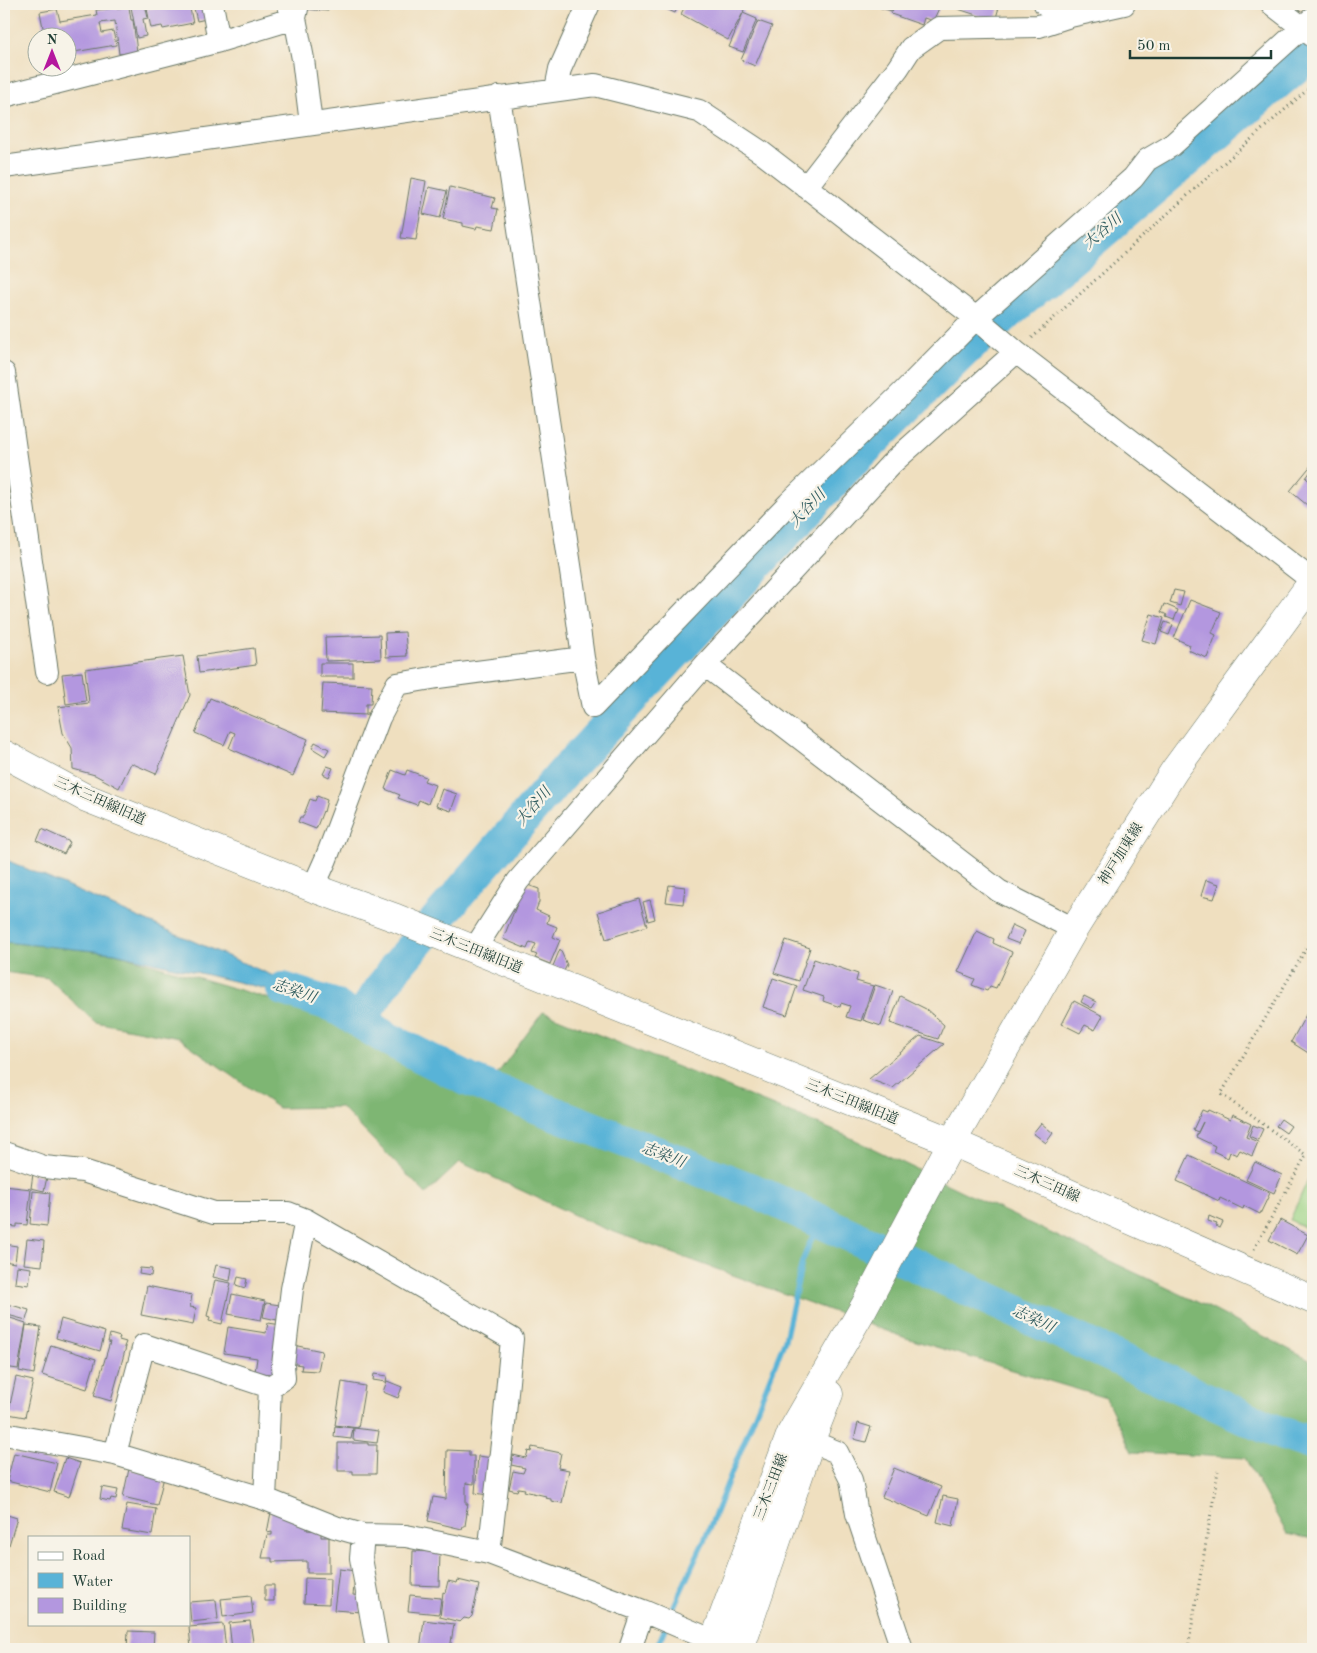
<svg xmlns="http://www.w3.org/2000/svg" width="1317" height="1653" font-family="'Old Standard TT','Noto Serif JP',serif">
  <rect width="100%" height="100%" fill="#f7f3e8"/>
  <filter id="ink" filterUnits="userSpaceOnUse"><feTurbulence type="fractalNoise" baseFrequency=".02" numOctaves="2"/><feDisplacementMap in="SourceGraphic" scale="10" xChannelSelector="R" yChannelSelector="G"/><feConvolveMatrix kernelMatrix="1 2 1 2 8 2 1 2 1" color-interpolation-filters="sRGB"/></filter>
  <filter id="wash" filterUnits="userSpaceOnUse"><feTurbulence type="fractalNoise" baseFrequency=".0096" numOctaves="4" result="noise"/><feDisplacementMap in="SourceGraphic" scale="20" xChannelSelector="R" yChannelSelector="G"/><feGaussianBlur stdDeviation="1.12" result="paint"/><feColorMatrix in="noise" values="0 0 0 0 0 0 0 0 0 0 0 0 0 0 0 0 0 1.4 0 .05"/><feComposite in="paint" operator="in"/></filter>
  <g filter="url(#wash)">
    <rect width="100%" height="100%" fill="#efdfbf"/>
    <path fill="#9ed486" stroke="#5e885d" d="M1313 1168V1232L1290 1220Z"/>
    <path fill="#7eb673" stroke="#4e7a54" d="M4 942 115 953 300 1008 483 1093 543 1012 847 1136 976 1198 1210 1308 1313 1362V1539L1287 1534 1245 1458 1132 1452 1106 1398 906 1338 598 1226 460 1162 426 1194 341 1107 278 1108 179 1038 95 1022 48 978 4 972Z"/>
    <path fill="#59b3d7" stroke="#3c7886" d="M4 859 347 1008 115 953 4 942Z"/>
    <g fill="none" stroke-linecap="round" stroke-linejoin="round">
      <path stroke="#59b3d7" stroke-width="5.5" d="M669 1617 707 1534 785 1340 802 1262 819 1221
        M656 1649 666 1626"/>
      <path stroke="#59b3d7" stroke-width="34" d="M283 989 333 1005 388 1039 469 1080 757 1192 1275 1431 1313 1444
        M359 1021 395 968 563 773 711 615 843 471 968 347 1313 52"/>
    </g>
    <g id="blocks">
      <path fill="#b397df" d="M145 4 148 18 143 19 146 36 137 38 131 7Z
        M175 4H189L193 23 163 29 162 26 151 28 147 9Z
        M193 4H208L211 18 197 21Z
        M305 4H329L328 11 305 9Z
        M655 4H679L675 13Z
        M686 4H733L744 10 743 13 757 19 743 52 729 47 743 13 728 40 681 14Z
        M868 4H893L891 11Z
        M895 4H941L933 21 924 18 922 25 891 14Z
        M953 4H1000L995 21 952 7Z
        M129 7 131 20H133L137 52 119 54 115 21 100 23 102 33 113 31 116 45 68 53V38H45L40 12 57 9 60 21 97 15 96 10Z
        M758 21 772 26 755 66 741 60Z
        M411 178 426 181 416 240 401 238Z
        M429 187 447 191 440 218 423 214Z
        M450 187 495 198 492 208 498 209 494 229 477 226 476 229 463 226V223L443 219Z
        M1313 463V468L1306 478 1313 484V497L1307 505 1290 491Z
        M1174 590 1184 592 1180 606 1170 603Z
        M1190 600 1221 612 1212 633 1216 635 1207 658 1188 650 1190 645 1174 638Z
        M1164 604 1178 610 1174 620 1166 617 1167 615 1161 612Z
        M1151 614 1164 618 1156 644 1142 640Z
        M1165 622 1173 625 1169 635 1161 632Z
        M405 632 407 656 386 657 385 633Z
        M380 635 381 659 326 661 325 637Z
        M254 648 256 665 199 673 197 656Z
        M183 656 190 695 156 774 131 763 119 788 95 775 73 769 72 748 63 733 58 707 89 703 85 669Z
        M320 663H353V677H320Z
        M82 672 86 701 66 704 62 674Z
        M323 683 372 685 371 704H366V715L321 713Z
        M210 698 308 739 293 776 229 748 235 733 230 731 224 745 195 733Z
        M315 742 329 749 325 756 312 748Z
        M327 766 333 768 329 777 323 774Z
        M392 770 405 775 407 770 426 777 424 781 435 785 428 804 419 800 417 805 398 798 400 795 385 789Z
        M442 789 457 794 451 811 436 806Z
        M317 796 327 800 324 812 323 811 316 829 298 822 300 817H303L310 799 315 801Z
        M42 829 70 842 64 854 37 841Z
        M1206 880 1219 884 1214 899 1201 896Z
        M525 884 539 889V902L536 910 549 916 547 923 557 927 553 937 560 940 550 964 535 958 537 955 532 953 536 944 530 942 527 949 503 939Z
        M669 885 685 887 683 904 666 902Z
        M639 899 647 926 606 939 598 912Z
        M650 900 655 919 648 921 643 902Z
        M1012 925 1025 931 1019 944 1006 939Z
        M977 931 994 939 993 943 1012 952 996 988 990 986 987 991 972 985 975 979 958 972Z
        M786 940 810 948 799 981 774 973Z
        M560 949 567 965 564 971 553 966Z
        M814 959 858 974 856 981 873 986 861 1021 846 1017 850 1006 841 1003 840 1007 823 1001 824 997 803 990Z
        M773 978 797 986 787 1015 763 1007Z
        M875 985 893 991 881 1026 863 1020Z
        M900 996 926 1009 944 1025 938 1039 890 1023Z
        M1084 996 1096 1002 1092 1008 1081 1002Z
        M1074 1001 1103 1016 1095 1030 1085 1025 1080 1033 1062 1024Z
        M1308 1011 1313 1013V1056L1291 1042Z
        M920 1036 944 1044 893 1088 869 1079Z
        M1202 1110 1207 1112 1208 1110 1230 1120 1232 1115 1251 1124 1246 1137 1258 1142 1252 1156 1240 1150 1237 1155 1230 1152 1228 1158 1213 1151 1215 1146 1196 1137 1203 1122 1198 1132 1193 1130Z
        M1281 1119 1291 1126 1286 1133 1276 1126Z
        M1041 1123 1053 1133 1046 1143 1033 1133Z
        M1253 1125 1263 1129 1258 1140 1249 1136Z
        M1189 1155 1270 1193 1260 1214 1244 1206 1243 1209 1220 1198 1219 1201 1177 1181Z
        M1255 1162 1282 1175 1274 1193 1246 1180Z
        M33 1174 47 1177 44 1191 31 1188Z
        M4 1186 31 1189 27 1225 17 1224V1227L6 1226V1222H4Z
        M33 1191 50 1193 47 1226 30 1224Z
        M1209 1216 1223 1222 1220 1228 1216 1226 1217 1224 1208 1221Z
        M1280 1220 1308 1235 1297 1255 1269 1240Z
        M27 1239 44 1241 42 1266 24 1264Z
        M4 1244 17 1246 15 1263 4 1261Z
        M216 1265 232 1268 230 1281 213 1277Z
        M17 1266 31 1268 29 1285 15 1283Z
        M140 1268 152 1269 151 1276 139 1274Z
        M238 1277 247 1279 245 1288 236 1285Z
        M215 1280 231 1283 222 1324 209 1321 210 1317 207 1316Z
        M147 1286 192 1295 190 1307 196 1308 193 1325 141 1315Z
        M232 1294 265 1301 261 1320 228 1314Z
        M4 1303 29 1310 26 1320 4 1314Z
        M266 1303 280 1305 277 1320 263 1317Z
        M4 1316 26 1323 18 1369 4 1367Z
        M61 1319 105 1332 100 1351 56 1338Z
        M268 1323 282 1325 277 1375 255 1372 257 1358 224 1353 228 1327 266 1333Z
        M26 1325 41 1327 34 1374 19 1371Z
        M110 1334 120 1337 119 1340 126 1342 124 1347H126L111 1401 94 1396 110 1342H108Z
        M51 1345 96 1359 87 1389 42 1375Z
        M293 1345 322 1351 318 1371 301 1370 302 1365 289 1363Z
        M374 1374 387 1376 386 1382 373 1380Z
        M16 1377 33 1381 25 1417 8 1414Z
        M387 1381 402 1387 398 1398 383 1392Z
        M342 1382 365 1386 358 1428 335 1425Z
        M858 1423 871 1427 866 1442 854 1439Z
        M335 1426 353 1428 351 1439 334 1437Z
        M354 1428 379 1431 377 1443 353 1440Z
        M338 1443H368V1445H377L376 1474H353V1471H338Z
        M532 1447 561 1453 558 1468 569 1470 562 1503 551 1501V1499L545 1498 546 1496 524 1491 525 1489 518 1488 517 1491 509 1489 513 1471 523 1473 525 1468 511 1465 513 1455 526 1458 528 1451 531 1452Z
        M447 1450 469 1451V1456H474V1484L466 1483V1504H468L466 1513H467L465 1526H463L462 1529 428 1521 433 1497 446 1499Z
        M14 1453 57 1463 50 1492 7 1481Z
        M478 1456 493 1458 488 1495 475 1493Z
        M65 1458 80 1463 69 1497 54 1492Z
        M4 1465H8L5 1487H4Z
        M894 1468 941 1487 929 1516 882 1497Z
        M129 1469 164 1477 157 1505 123 1497Z
        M102 1487 118 1490 116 1499 111 1498 110 1501 100 1499Z
        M943 1496 958 1499 953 1526 937 1522Z
        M127 1504 156 1509 152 1535 122 1530Z
        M272 1507 307 1524V1530L321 1531V1537H329V1573H307V1561L272 1562V1558H262L267 1535H272V1532L267 1533Z
        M4 1514 17 1518 9 1545 4 1544Z
        M413 1551 440 1552 439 1586 412 1585Z
        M339 1569 356 1571 353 1595 362 1596 361 1612 334 1610Z
        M305 1578 330 1579 329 1604 304 1603Z
        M458 1580 479 1585 472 1616 469 1619 464 1618 460 1622 440 1617 443 1592 445 1593 448 1581 457 1583Z
        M265 1585H274V1601H265Z
        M410 1595 441 1598 439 1614 408 1611Z
        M251 1596 253 1613 223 1617 221 1599Z
        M216 1600 218 1619 191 1622 189 1602Z
        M424 1620 454 1624 450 1649H420Z
        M250 1621 254 1649H232L229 1623Z
        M223 1624 226 1649H191L189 1627Z
        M128 1631 154 1632 153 1649H127Z"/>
    </g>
  </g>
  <g filter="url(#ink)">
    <use href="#blocks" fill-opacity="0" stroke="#687665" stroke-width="1"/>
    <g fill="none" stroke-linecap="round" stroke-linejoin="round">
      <g stroke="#687665" stroke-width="24">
        <path id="street" d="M212 4 219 41
          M298 4 295 18 303 59 311 124
          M1045 4 1070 16
          M1272 4 1313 36
          M556 89 560 69 589 4
          M4 96 219 41 295 18 288 4
          M4 167 595 85 699 111 761 152 976 318 1016 352 1313 581
          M806 187 898 68 911 48 939 28 1039 26 1070 16 1124 4
          M1016 352 891 464 705 665 999 891 1074 929
          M4 373 47 672
          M583 658 593 707 789 503 903 392 976 318 1133 178 1147 160 1171 146 1313 18
          M313 888 326 859 379 718 397 684 438 677 583 658 573 585 499 97
          M474 950 518 881 705 665
          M4 1153 44 1167 83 1171 214 1213H288L306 1220 512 1339 503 1435 489 1553
          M4 1434 115 1454 265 1499 335 1527 363 1535 406 1536 489 1553 643 1611 733 1649
          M795 1435 837 1452 851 1480 857 1514 902 1649
          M115 1454 144 1345 270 1387
          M265 1499 270 1387 284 1378 283 1365 292 1289 306 1220
          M363 1535 361 1558 377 1649
          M630 1649 643 1611"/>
      </g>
      <g stroke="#687665" stroke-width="29">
        <path id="secondary" d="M4 754 84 797 313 888 396 918 952 1142"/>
      </g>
      <g stroke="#687665" stroke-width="29">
        <path id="primary" d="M952 1142 1313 1300
          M711 1649 791 1433 864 1307 952 1142 1074 929 1174 771 1313 581
          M740 1649 811 1440 829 1394"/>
      </g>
      <path stroke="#687665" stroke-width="3" stroke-dasharray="1 4" stroke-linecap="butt" d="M1032 338 1200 184 1313 85
        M1254 1249 1306 1155 1221 1094 1313 937
        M1188 1649 1218 1471"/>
      <use href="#street" stroke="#fff" stroke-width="22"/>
      <use href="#secondary" stroke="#fff" stroke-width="28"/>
      <use href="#primary" stroke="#fff" stroke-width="28"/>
    </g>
  </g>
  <g text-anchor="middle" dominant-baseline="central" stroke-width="4.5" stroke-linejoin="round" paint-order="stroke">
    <g font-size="14" fill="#1f3d34" stroke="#f7f3e8">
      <text transform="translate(100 801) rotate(24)">三木三田線旧道</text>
      <text transform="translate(1121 854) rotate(-58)">神戸加東線</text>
      <text transform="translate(476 951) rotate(22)">三木三田線旧道</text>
      <text transform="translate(852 1102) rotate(22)">三木三田線旧道</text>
      <text transform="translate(1047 1184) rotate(24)">三木三田線</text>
      <text transform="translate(771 1487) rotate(-69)">三木三田線</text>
    </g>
    <g font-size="15" font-style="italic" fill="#2e5a5d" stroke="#f7f3e8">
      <text transform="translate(1103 232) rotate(-41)">大谷川</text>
      <text transform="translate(808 509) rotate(-47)">大谷川</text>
      <text transform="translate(534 807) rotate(-49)">大谷川</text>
      <text transform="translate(294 992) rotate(19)">志染川</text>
      <text transform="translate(663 1156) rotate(21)">志染川</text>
      <text transform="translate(1033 1320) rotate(25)">志染川</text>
    </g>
  </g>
  <rect width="1317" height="1653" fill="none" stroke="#f7f3e8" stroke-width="20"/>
  <rect x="28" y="1536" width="162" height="90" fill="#f7f3e8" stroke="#a1aaa0"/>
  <rect x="38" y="1552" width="25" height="8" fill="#ffffff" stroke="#a1aaa0"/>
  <text x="72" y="1560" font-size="15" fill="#1f3d34">Road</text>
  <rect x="38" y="1573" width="25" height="15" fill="#59b3d7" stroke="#a1aaa0"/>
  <text x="72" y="1586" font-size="15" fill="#1f3d34">Water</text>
  <rect x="38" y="1598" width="25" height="15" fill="#b397df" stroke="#a1aaa0"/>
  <text x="72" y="1610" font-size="15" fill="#1f3d34">Building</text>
  <g transform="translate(52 52)"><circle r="24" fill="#f7f3e8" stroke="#a1aaa0"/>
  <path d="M0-4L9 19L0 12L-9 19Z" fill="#b5179e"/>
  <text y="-8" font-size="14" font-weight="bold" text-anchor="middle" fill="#1f3d34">N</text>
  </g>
  <path d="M1130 50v8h141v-8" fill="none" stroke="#1f3d34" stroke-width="2.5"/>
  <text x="1137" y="50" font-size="15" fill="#1f3d34" stroke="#f7f3e8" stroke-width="4" paint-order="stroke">50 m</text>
</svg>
